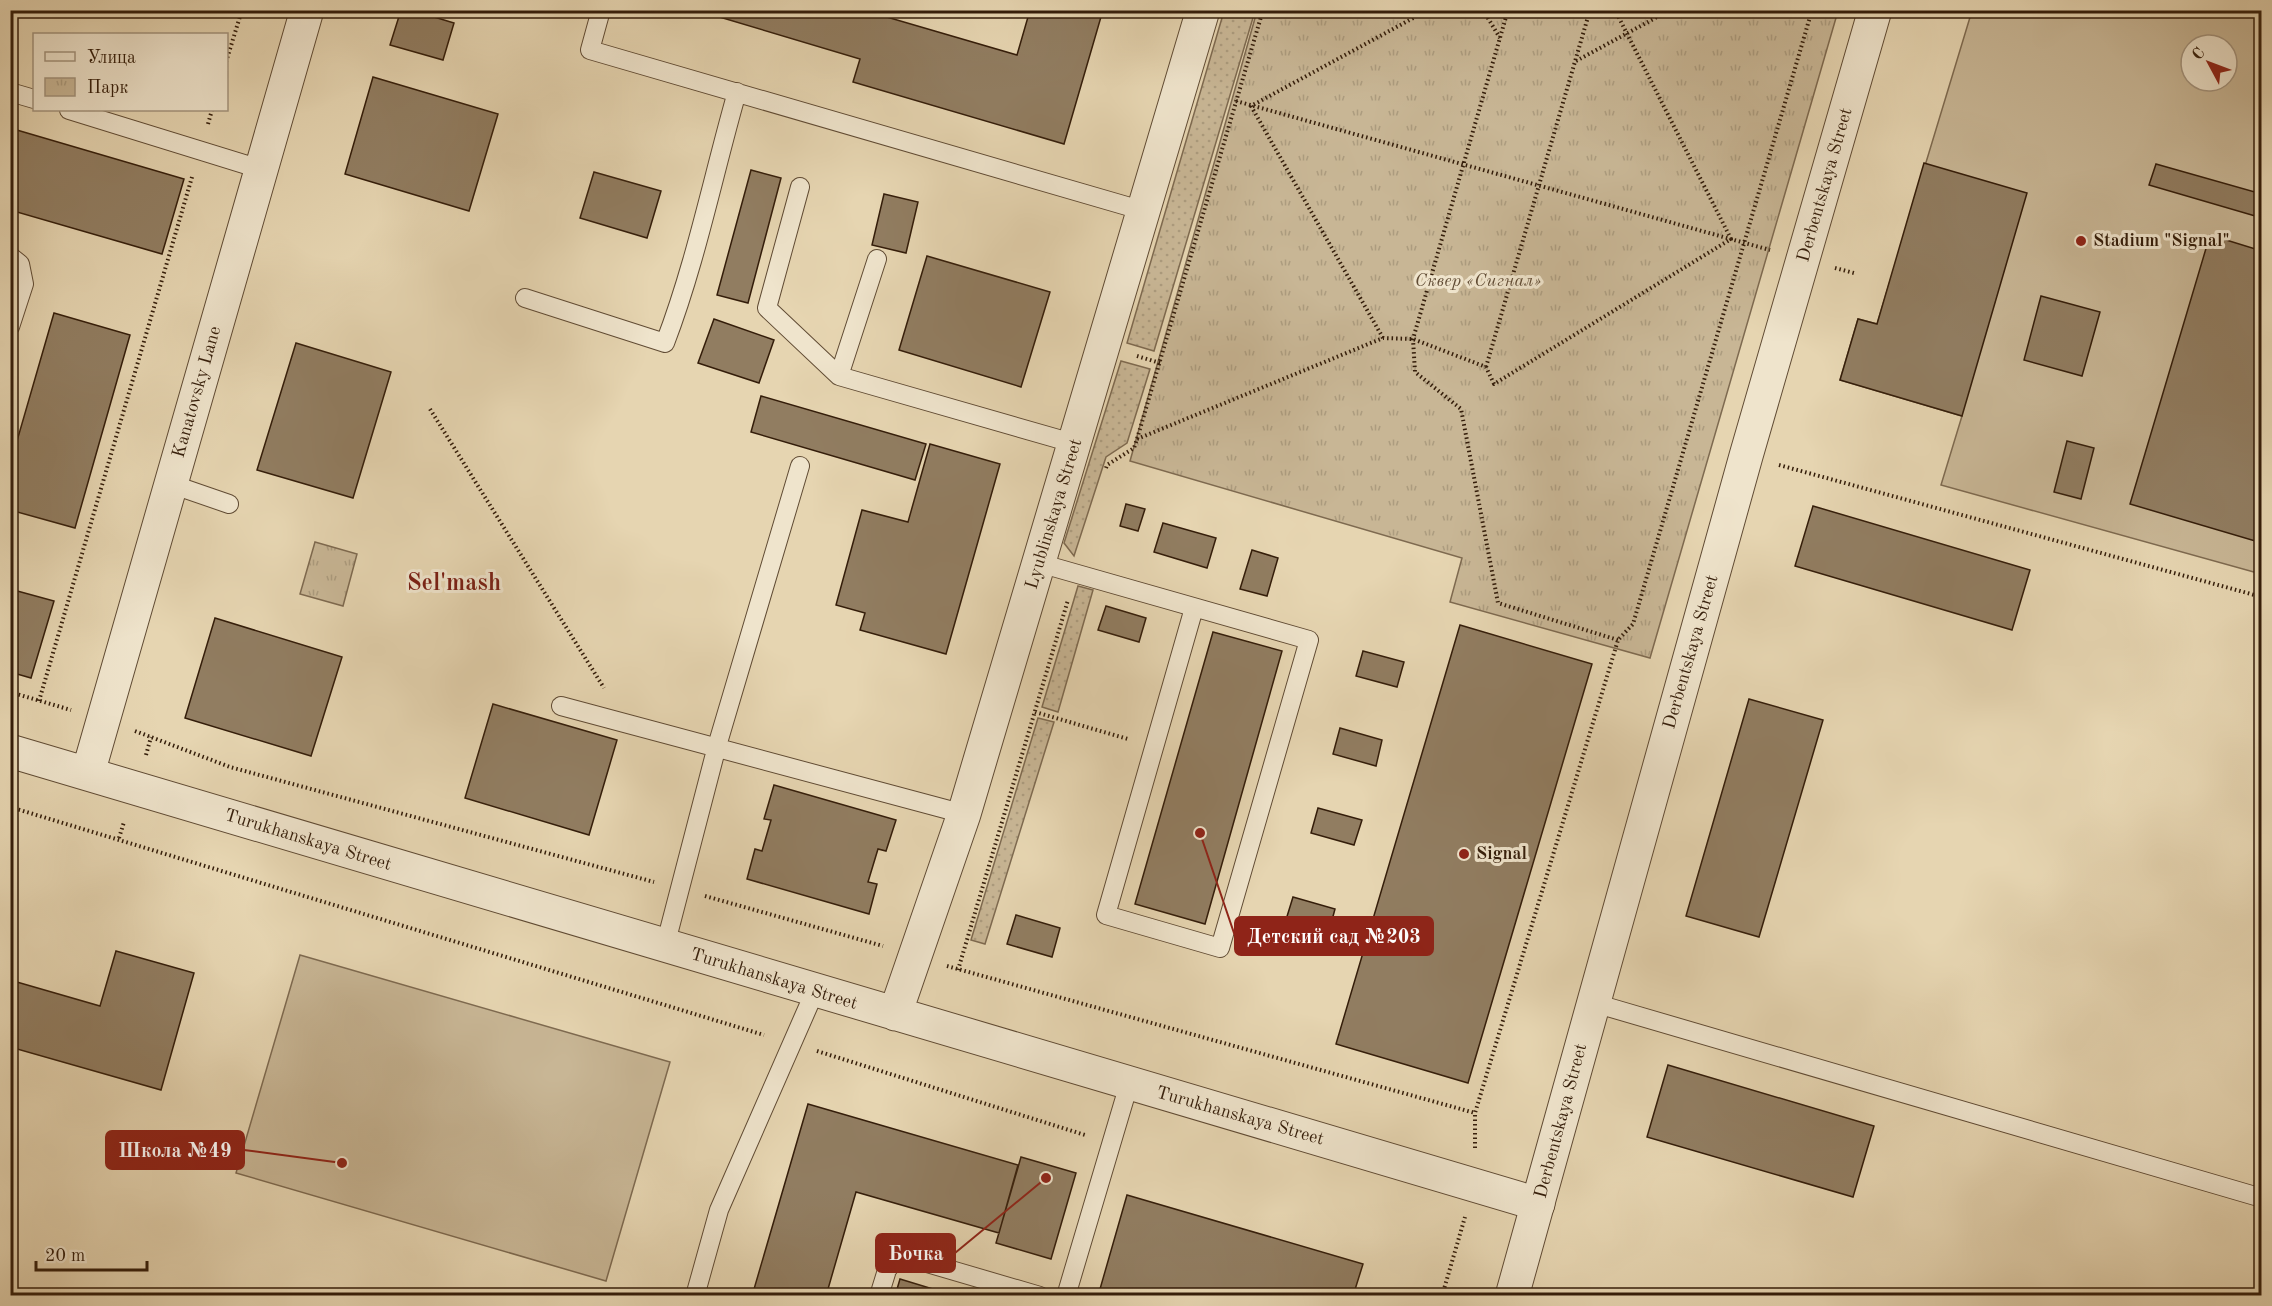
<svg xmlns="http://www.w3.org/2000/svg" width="2272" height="1306" font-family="'Old Standard TT',serif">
  <defs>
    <pattern id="grass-dots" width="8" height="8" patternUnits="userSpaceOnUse" patternTransform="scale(1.5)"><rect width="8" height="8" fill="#c8b695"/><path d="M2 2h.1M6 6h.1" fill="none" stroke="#ac9c7f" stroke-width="1.8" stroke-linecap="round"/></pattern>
    <pattern id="park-tufts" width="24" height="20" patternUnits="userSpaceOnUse" patternTransform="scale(1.5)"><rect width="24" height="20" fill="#c8b695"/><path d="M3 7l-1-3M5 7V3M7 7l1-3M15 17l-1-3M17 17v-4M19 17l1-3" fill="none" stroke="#ac9c7f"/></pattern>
  </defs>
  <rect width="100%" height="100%" fill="#e6d5b1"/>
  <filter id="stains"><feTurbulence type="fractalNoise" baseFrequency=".00333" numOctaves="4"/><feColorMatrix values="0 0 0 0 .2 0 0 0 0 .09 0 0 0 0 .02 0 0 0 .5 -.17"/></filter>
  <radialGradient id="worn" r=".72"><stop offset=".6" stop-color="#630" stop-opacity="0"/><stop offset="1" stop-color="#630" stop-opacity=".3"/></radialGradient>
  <path fill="url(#grass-dots)" stroke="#7e6a50" stroke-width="1.5" d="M1224 11H1255L1154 351 1127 343Z
    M1121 361 1150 369 1127 443 1106 457 1074 556 1064 543Z
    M1078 586 1093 590 1058 712 1042 707Z
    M1038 718 1054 722 985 944 971 940Z"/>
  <path fill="url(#park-tufts)" stroke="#7e6a50" stroke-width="1.5" d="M1257 11H1838L1650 658 1450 602 1462 558 1130 461Z
    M315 542 357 554 343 606 300 594Z"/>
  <path fill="#c8b695" stroke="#7e6a50" stroke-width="1.5" fill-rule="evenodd" d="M1961 11H2261V574L1941 485 1962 416 1840 380 1858 319 1877 324 1971 14ZM2191 45H2227V81H2191Z
    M300 955 670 1062 606 1281 236 1173Z"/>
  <path fill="#917d61" stroke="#341d0a" stroke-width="1.5" d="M401 10H411L454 23 443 60 390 45Z
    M696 10H874L873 13 1017 55 1030 10H1103L1064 144 853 82 860 59Z
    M373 77 498 114 469 211 345 174Z
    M10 128 184 179 162 254 10 210Z
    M1924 163 2027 193 1962 416 1840 380 1858 319 1877 324Z
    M2156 164 2262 194V218L2149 185Z
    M751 170 781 178 748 303 717 295Z
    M594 172 661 191 647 238 580 218Z
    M884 194 918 202 906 253 872 245Z
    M2210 235 2262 251V543L2130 504Z
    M927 256 1050 292 1021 387 899 350Z
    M2041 296 2100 312 2082 376 2024 360Z
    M54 313 130 335 75 528 10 510V465Z
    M714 319 774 340 759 383 698 363Z
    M296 343 391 372 353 498 257 470Z
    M761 396 926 444 915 480 751 432Z
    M2067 441 2094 448 2081 499 2054 492Z
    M930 444 1000 464 946 654 860 630 865 613 836 605 862 510 908 522Z
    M1126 504 1145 509 1138 531 1120 526Z
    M1813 506 2030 570 2012 630 1795 566Z
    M1163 523 1216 538 1207 568 1154 552Z
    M1252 550 1278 558 1267 596 1240 589Z
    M10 589 54 601 31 678 10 672Z
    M1106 606 1146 618 1139 642 1098 630Z
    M215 618 342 657 311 756 185 718Z
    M1460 625 1592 664 1468 1083 1336 1044Z
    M1213 632 1282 651 1205 924 1135 904Z
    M1363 651 1404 662 1397 687 1356 676Z
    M1749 699 1823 720 1759 937 1686 916Z
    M493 704 617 740 589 835 465 798Z
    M1340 728 1382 740 1376 766 1333 754Z
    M774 785 896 820 886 851 878 849 868 882 877 884 869 914 747 879 755 849 762 851 771 820 764 819Z
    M1318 808 1362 820 1354 845 1311 833Z
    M1293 897 1335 909 1328 935 1285 923Z
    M1016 915 1060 928 1052 957 1007 944Z
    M116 951 194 973 161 1090 10 1047V980L100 1006Z
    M1668 1065 1874 1126 1853 1197 1647 1137Z
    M808 1104 1018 1165 999 1233 856 1192 826 1296H752Z
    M1021 1157 1076 1173 1051 1259 996 1243Z
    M1127 1195 1363 1264 1353 1296H1098Z
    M900 1279 933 1289 932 1296H895Z"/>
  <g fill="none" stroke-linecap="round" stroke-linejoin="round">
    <g stroke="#604b34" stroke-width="20">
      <path id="service" d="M601 10 590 50 1144 211
        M10 92 34 99
        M69 110 260 169
        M800 187 767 308 839 376
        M10 256 20 264 24 284 10 327
        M877 259 839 376 1076 444
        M525 298 665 343C696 262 713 176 737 92
        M171 484 229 504
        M1039 563 1309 640 1220 948 1106 915 1194 608
        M561 706 964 814
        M665 946 717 746 800 466
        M1594 1003 2262 1198
        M695 1296 719 1210 815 991
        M879 1296 887 1270 896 1258H910L1040 1296
        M1066 1296 1129 1084"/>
    </g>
    <g stroke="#604b34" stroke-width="35">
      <path id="minor" d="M10 751 1538 1204
        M88 773 307 10
        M895 1014 964 814 1203 10"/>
    </g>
    <g stroke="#604b34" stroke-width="35">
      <path id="tertiary" d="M1512 1296 1746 456 1875 10"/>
    </g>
    <path stroke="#341d0a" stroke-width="4" stroke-dasharray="1.5 3" stroke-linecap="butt" d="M1483 10 1500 38
      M1508 10 1413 339 1415 372 1461 409 1498 603 1618 640
      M1576 61 1670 10
      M226 62 242 10
      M1236 101 1770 250
      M208 124 212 110
      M1835 268 1854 273
      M1383 338 1251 106 1428 10
      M1137 356 1160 363
      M1486 367 1590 10
      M430 409 604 688
      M1137 439 1383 338 1413 339 1486 367 1494 384 1731 239 1615 10
      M1779 465 2262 597
      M1106 468 1107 465 1134 448 1137 439 1263 10
      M10 692 71 710
      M39 701 192 177
      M1035 712 1128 739
      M135 731 230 767 654 882
      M146 755 151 737
      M10 807 764 1035
      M119 838 124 822
      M705 896 883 946
      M947 966 1475 1113
      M958 970 1068 600
      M817 1051 1085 1135
      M1475 1148V1113L1618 640 1633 624 1812 10
      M1442 1296 1465 1217"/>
    <use href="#service" stroke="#efe4cc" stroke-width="18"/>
    <use href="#minor" stroke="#efe4cc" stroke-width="33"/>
    <use href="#tertiary" stroke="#efe4cc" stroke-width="33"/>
  </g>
  <g fill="#8f2418" stroke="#efe4cc" stroke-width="2">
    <circle cx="2081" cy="241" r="6"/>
    <circle cx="1464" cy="854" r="6"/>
  </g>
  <g text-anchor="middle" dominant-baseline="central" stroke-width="6" stroke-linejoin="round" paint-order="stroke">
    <g font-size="18" fill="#341d0a" stroke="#efe4cc">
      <text transform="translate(1825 185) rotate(-74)">Derbentskaya Street</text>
      <text transform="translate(197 392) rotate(-74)">Kanatovsky Lane</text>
      <text transform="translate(1054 514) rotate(-73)">Lyublinskaya Street</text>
      <text transform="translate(1691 652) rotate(-74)">Derbentskaya Street</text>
      <text transform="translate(308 840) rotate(17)">Turukhanskaya Street</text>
      <text transform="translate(774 979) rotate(17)">Turukhanskaya Street</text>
      <text transform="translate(1240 1116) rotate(16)">Turukhanskaya Street</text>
      <text transform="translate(1561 1121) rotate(-75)">Derbentskaya Street</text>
    </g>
    <g font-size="18" font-weight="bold" fill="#341d0a" stroke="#efe4cc" text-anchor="start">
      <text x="2093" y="241">Stadium "Signal"</text>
      <text x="1476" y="854">Signal</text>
    </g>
    <g font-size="18" font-style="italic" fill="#604b34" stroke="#efe4cc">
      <text x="1478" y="281">Сквер «Сигнал»</text>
    </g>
    <g font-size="24" font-weight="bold" fill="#7a1f14" stroke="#efe4cc">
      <text x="454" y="584">Sel'mash</text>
    </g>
  </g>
  <path fill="none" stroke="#8f2418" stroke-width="2" d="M1200 833L1235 936M342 1163L244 1150M1046 1178L955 1253"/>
  <g fill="#8f2418" stroke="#efe4cc" stroke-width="2">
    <circle cx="1200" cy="833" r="6"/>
    <circle cx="342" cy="1163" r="6"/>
    <circle cx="1046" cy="1178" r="6"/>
  </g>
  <g fill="#8f2418" stroke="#8f2418" stroke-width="2">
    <rect x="1235" y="917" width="198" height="38" rx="6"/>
    <rect x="106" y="1131" width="138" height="38" rx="6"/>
    <rect x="876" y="1234" width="79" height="38" rx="6"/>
  </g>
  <g font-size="20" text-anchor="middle" font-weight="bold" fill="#fff">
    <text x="1334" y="943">Детский сад №203</text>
    <text x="175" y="1157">Школа №49</text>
    <text x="916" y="1260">Бочка</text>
  </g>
  <rect width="2272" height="1306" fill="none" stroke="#e6d5b1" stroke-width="36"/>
  <rect x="12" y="12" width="2248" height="1282" fill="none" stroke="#341d0a" stroke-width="3"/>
  <rect x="18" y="18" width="2236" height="1270" fill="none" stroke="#341d0a" stroke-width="1.5"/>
  <rect x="33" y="33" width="195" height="78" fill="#efe4cc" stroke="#a4947e" stroke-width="1.5"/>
  <rect x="45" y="52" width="30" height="9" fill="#efe4cc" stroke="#a4947e" stroke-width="1.5"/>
  <text x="87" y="63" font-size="18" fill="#341d0a">Улица</text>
  <rect x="45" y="78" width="30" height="18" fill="url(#park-tufts)" stroke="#a4947e" stroke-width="1.5"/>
  <text x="87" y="93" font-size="18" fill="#341d0a">Парк</text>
  <g transform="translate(2209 63) rotate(311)"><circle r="28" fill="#efe4cc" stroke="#a4947e" stroke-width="1.5"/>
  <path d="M0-4.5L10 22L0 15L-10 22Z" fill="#8f2418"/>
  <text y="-9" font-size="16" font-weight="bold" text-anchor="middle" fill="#341d0a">С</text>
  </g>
  <path d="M36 1261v9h111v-9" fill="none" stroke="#341d0a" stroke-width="3"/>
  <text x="45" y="1261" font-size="18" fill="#341d0a" stroke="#efe4cc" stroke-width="4.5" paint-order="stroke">20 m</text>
  <rect width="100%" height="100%" filter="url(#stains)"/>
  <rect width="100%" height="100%" fill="url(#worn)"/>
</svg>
